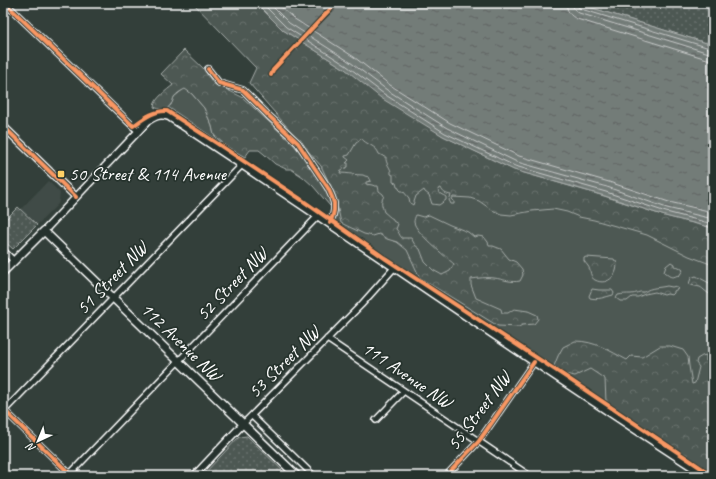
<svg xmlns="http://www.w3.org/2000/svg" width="716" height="479" font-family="Caveat,sans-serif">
  <defs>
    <pattern id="forest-crowns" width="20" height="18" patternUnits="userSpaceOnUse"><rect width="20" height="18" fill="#4d5853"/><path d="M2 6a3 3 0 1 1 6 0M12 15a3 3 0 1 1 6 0" fill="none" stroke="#68716d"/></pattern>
    <pattern id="park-dots" width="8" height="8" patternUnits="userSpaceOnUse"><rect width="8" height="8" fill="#4d5853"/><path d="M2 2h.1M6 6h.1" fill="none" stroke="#68716d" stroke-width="1.8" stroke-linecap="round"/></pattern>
    <pattern id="water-ripples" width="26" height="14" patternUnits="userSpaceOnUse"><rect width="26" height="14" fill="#737b78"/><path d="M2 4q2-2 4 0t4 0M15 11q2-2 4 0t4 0" fill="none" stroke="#606462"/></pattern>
  </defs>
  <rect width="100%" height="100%" fill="#333f3a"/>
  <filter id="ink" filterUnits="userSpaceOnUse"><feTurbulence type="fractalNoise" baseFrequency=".025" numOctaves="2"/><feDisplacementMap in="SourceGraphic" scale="8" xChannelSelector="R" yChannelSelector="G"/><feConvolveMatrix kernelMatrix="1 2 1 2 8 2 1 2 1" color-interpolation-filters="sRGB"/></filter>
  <g filter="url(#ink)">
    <path fill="#404c47" d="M48 181 60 193 59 201 58 204 37 225 21 209Z"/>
    <path fill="#4d5853" stroke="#a6aca9" d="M185 88 192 94 204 108 212 126 214 135 226 146 168 107 171 105 174 97Z
      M317 99 514 170 559 183 665 217 713 228V473L606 403 570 381 540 358 394 262 334 221 338 208 335 195 321 166 303 144Z"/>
    <path fill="url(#forest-crowns)" stroke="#a6aca9" d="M193 3H256L283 30 345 69 443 136 514 170 604 196 665 216 713 228V265L689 256 647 235 619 227 594 220 579 217 567 212 553 209 532 211 511 215 501 214 492 210 479 201 470 198 453 197 452 199 454 201V204H451L449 200 451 195C446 194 443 193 441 188L438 189C439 195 442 194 446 197V200L439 205 432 204 429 195 425 192 424 190 416 196 413 205 410 203 409 198 403 191H401L399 189V188L397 187 396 183 393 182V175L391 174C392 168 385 164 386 157H384L383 156 379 154C376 145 366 145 361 138L359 141 356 143 349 155 345 156V157L349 160 346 163H348V167L341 170 340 173C348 173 355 175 363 175L365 176 369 177 371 181 366 182V184L372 185 375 186H378L379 191 383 194 384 196C380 202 382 205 384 212 387 214 389 217 393 219V221L398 224 396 229C399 232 399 235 402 238H411L415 245 420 249 425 262 433 270 442 275 450 271 454 264C446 257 415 232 414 222 414 220 415 217 416 215L423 217 429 215 450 225 468 232 474 237 478 236 484 237 488 242 489 246H493L501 249 509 259 516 262 522 269 523 275 520 281C511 283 503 279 494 278 486 277 479 278 471 279V285L476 298 501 309 502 313H508L514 309 528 311 537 315 538 319 534 324 522 325 519 327 498 326 420 278 407 250 397 242 387 239 379 234 373 236 364 234 341 223 335 195 321 166 249 83 256 68Z
      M184 50 203 68 213 83 242 97 293 144 307 161 320 181 328 196 331 204 330 206 313 186 303 177 291 169H286L275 164 264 154 259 150H250L245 157 226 146 214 135 212 126 204 108 192 94 185 89C181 91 177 93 174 97 173 99 173 102 171 104 167 111 161 110 154 107 154 99 167 90 173 85L161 74Z
      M586 257 614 259 615 261H616C620 273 608 287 595 280 590 278 591 270 588 266 587 264 585 263 584 261V258Z
      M671 262 674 264V266L679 267 683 270 679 276 678 275C671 279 669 276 664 272L666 266Z
      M696 276 713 285V294L712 295C706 293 704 289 700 287 696 286 693 286 689 284L691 278Z
      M667 286 672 287 676 286 678 289 674 291V293L672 295 667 294 664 295 655 292 645 294 638 297H632L627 301H620L616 298 618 295C623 294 626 294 631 294 636 294 639 291 644 292 651 287 659 288 667 286Z
      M592 289 599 290H612L614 293 613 295C605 297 598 300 590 298L589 296Z
      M575 341C595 341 610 351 627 360L631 356 642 357C648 353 654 350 660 346H670L683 350 688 357 689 366 692 384 695 383 699 367 696 363 697 359 702 356 706 355V361L713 360V473L606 402 605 379 590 369 575 376 565 374 554 366 558 356 563 347Z"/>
    <path fill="url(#park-dots)" stroke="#a6aca9" d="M576 3H713V45Z
      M18 207 37 225 13 249 3 240V222Z
      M247 436 288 476H202L239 437Z"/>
    <path fill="url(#water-ripples)" stroke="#abb0ae" d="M256 3H576L713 45V228L665 216 605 196 514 170 443 136 381 98 345 69 283 30Z"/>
    <path fill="#333f3a" d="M335 3H341L301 44 297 41Z"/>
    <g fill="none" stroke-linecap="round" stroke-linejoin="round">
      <path stroke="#c7cac9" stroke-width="1" d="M262 3 286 27 347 66 384 94 445 133 515 166 606 192 666 212 713 224
        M269 3 289 23 350 62 387 90 447 128 517 162 607 187 667 208 713 219
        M277 3 293 18 354 57 390 85 450 123 519 156 609 182 669 202 713 212
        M566 3C567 11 570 16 577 19L707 59 713 60
        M572 3 574 9 579 13 709 53 713 54
        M577 3 578 7 581 9 713 49"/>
      <g stroke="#fff" stroke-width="8">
        <path id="minor" d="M7 3 6 4 138 131
          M208 69 219 83 243 90 268 115 298 143 328 188 332 197 334 203V210L333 215 330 223
          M3 250 14 261
          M327 339 530 476
          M3 409 71 475
          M3 412 242 165
          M252 416 314 476
          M376 420 404 391
          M243 424 361 305 394 268
          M68 476 318 216
          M446 476 479 441 534 362"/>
      </g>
      <g stroke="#fff" stroke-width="9">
        <path id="tertiary" d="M3 126 76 197
          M44 231 148 121C156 116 159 114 169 117 349 235 525 359 706 476
          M194 476 243 424"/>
      </g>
      <g stroke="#fff" stroke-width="10">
        <path id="secondary" d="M3 272 44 231 297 476"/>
      </g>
      <use href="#minor" stroke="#26332d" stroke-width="5"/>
      <use href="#tertiary" stroke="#26332d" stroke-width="6"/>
      <use href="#secondary" stroke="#26332d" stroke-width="7"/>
      <g stroke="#26332d" stroke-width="6">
        <path id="cycleway" d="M7 3 6 4 133 126C143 119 154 110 167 111L218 144 299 198 386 259 563 375 713 476
          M208 69 219 83 243 90 268 115 298 143 328 188 332 197 334 203V210L333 215 330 223
          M271 75 273 70 336 3
          M3 126 76 197
          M3 409 72 476
          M446 476 479 441 534 362"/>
      </g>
      <use href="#cycleway" stroke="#f99763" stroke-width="4"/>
    </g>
  </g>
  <rect fill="#ffd166" stroke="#26332d" stroke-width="1.5" x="57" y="170" width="8" height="8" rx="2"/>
  <g text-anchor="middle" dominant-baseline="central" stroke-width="3.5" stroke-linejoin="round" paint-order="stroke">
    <g font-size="19" fill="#fff" stroke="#26332d" text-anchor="start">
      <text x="69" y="174">50 Street &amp; 114 Avenue</text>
    </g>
    <g font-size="19" fill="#fff" stroke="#26332d">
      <text transform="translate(112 278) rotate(-46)">51 Street NW</text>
      <text transform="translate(232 284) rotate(-46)">52 Street NW</text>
      <text transform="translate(181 342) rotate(44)">112 Avenue NW</text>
      <text transform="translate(284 362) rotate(-45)">53 Street NW</text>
      <text transform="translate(407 375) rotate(34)">111 Avenue NW</text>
      <text transform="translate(479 411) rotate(-53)">55 Street NW</text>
    </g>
  </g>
  <rect width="716" height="479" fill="none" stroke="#26332d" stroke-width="16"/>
  <rect x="8" y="8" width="700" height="463" fill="none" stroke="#fff" stroke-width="1.5" filter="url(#ink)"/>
  <g transform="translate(38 441) rotate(224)" stroke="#26332d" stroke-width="3" paint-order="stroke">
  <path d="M0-3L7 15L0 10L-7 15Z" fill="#ffffff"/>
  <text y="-6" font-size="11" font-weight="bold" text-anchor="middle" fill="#ffffff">N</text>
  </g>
</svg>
